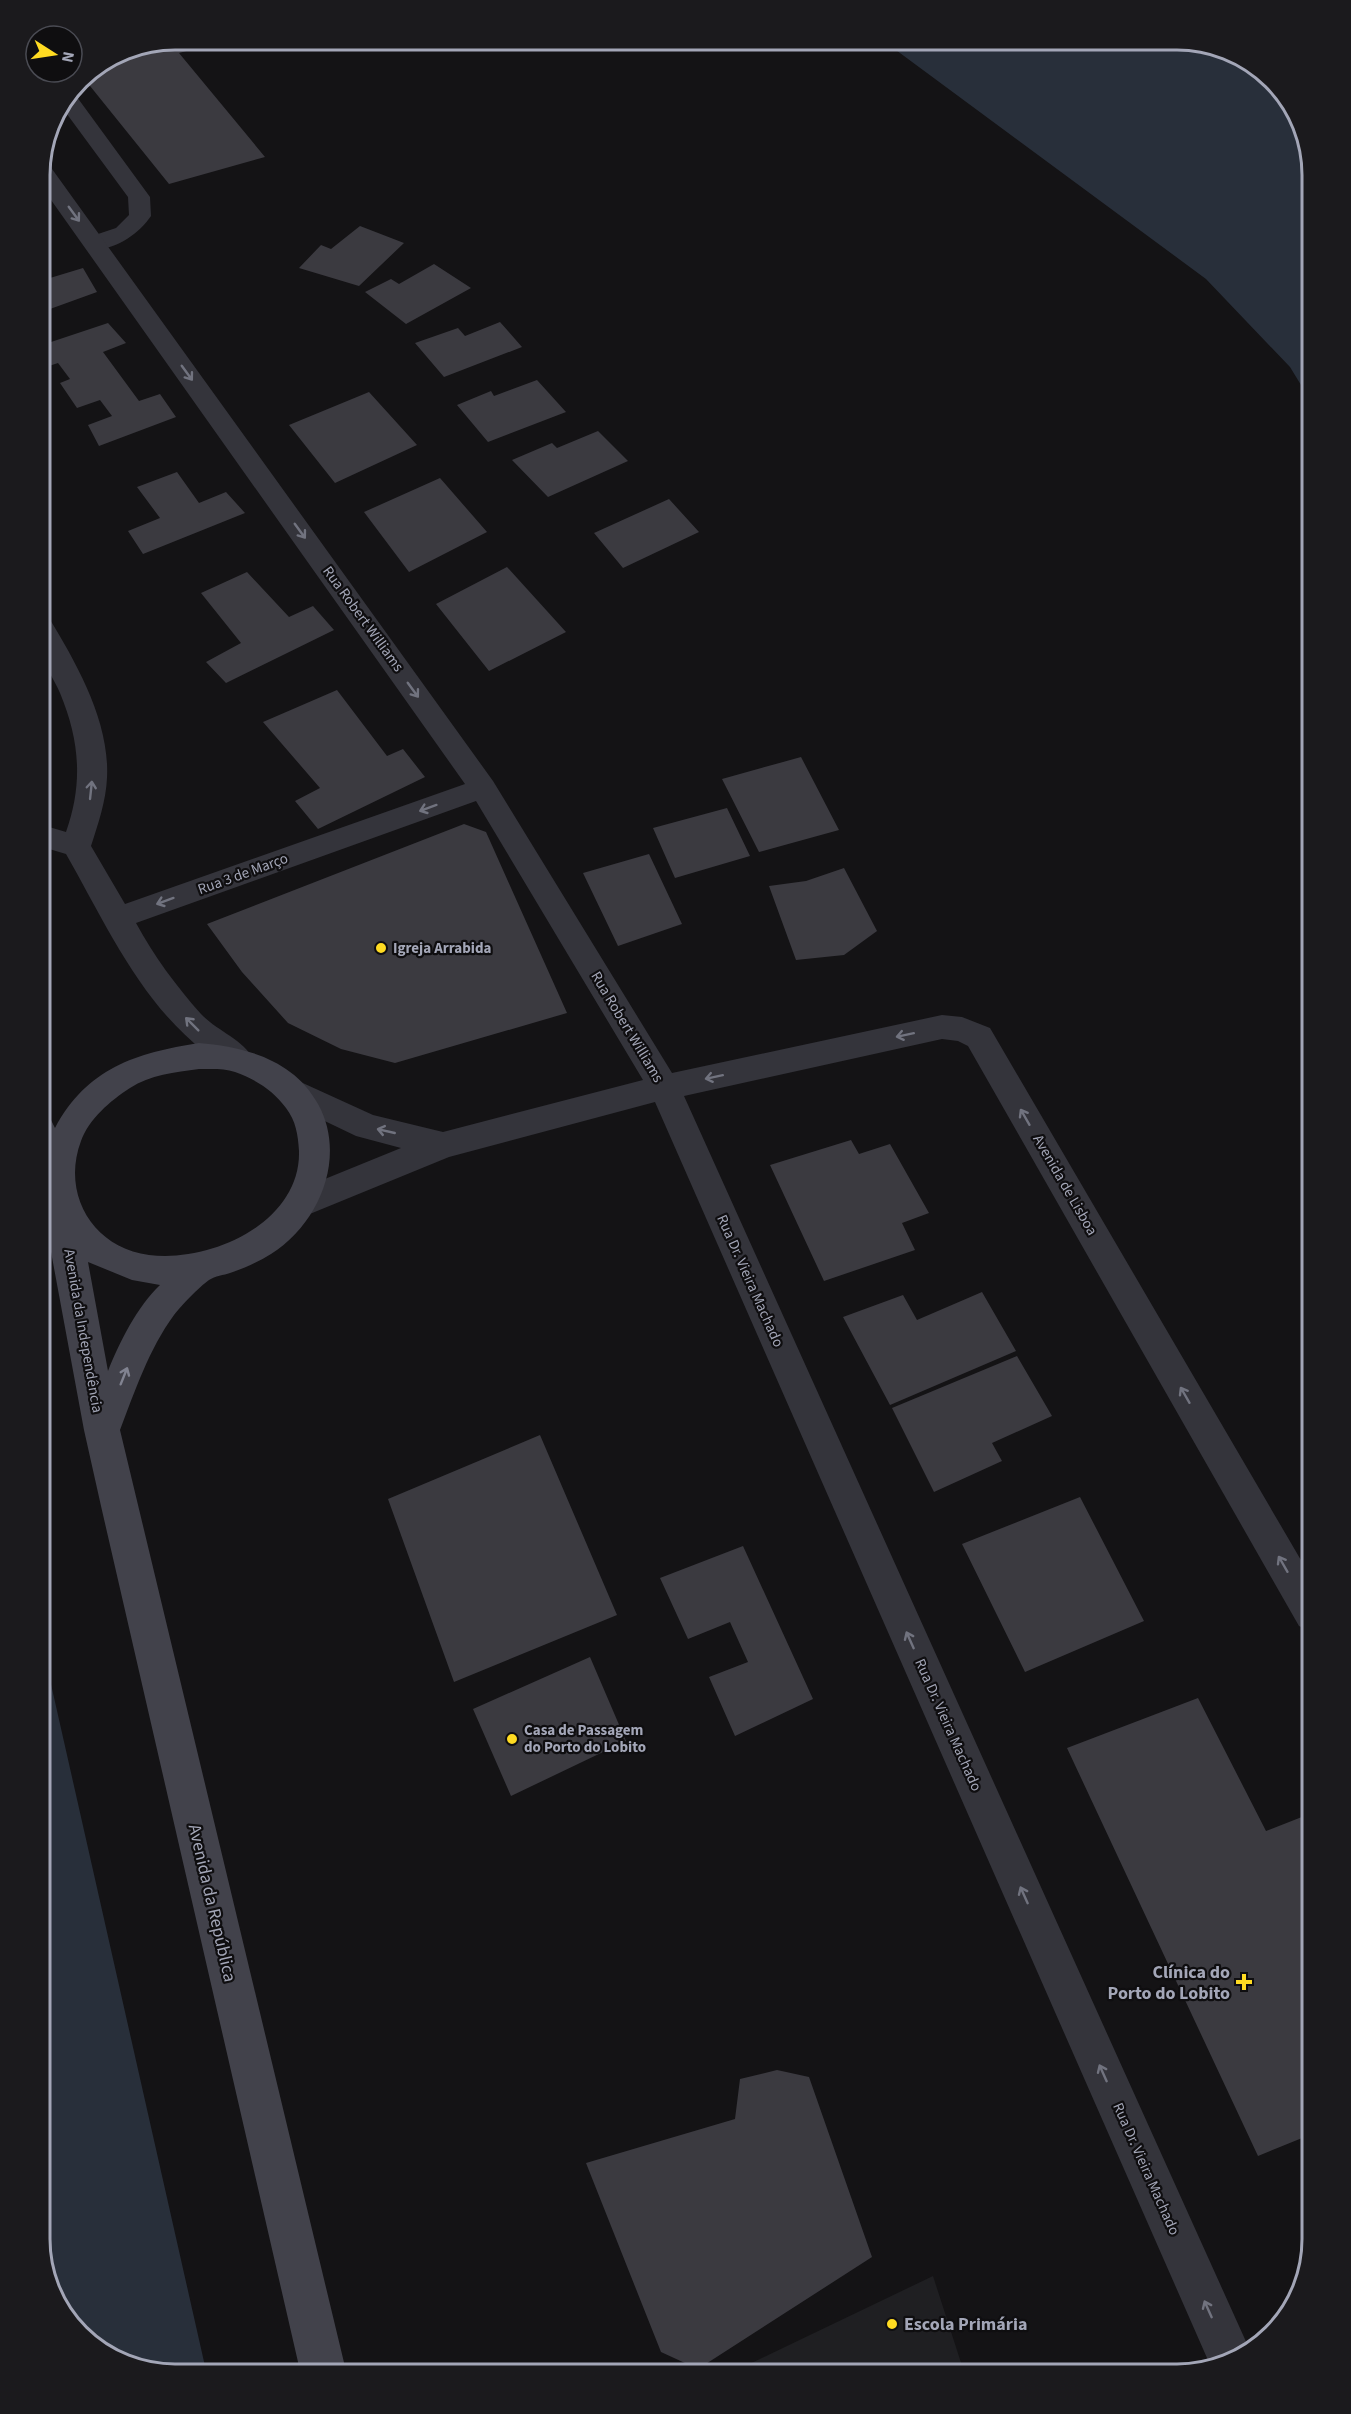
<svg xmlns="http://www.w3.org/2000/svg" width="1351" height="2414" font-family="'Source Sans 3',sans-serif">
  <rect width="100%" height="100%" fill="#141315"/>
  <path fill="#1f1f22" d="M933 2276 965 2375H737L735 2371Z"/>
  <path fill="#282f3a" d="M881 39H1186L1252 62 1298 115 1312 175V403L1290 367 1206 279Z
    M39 1631 207 2375H166L99 2352 53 2299 39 2239Z"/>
  <path fill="#3b3a40" d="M175 39H232L179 53 265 157 169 184 82 76 123 49Z
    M360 226 404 243 359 286 299 268 321 245 331 249Z
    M39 263 50 278 83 268 97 292 39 313Z
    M434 264 471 288 406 324 365 292 391 279 399 284Z
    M500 322 522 347 444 377 415 343 458 328 465 336Z
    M108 323 126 343 103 352 139 401 160 394 176 417 99 446 88 425 112 416 100 400 77 408 60 383 70 379 58 363 43 368 39 361V346Z
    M537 380 566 412 488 442 457 405 491 391 494 396Z
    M369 392 417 445 335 483 289 425Z
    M598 431 628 461 548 497 512 460 552 443 557 448Z
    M177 472 199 503 226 492 245 513 143 554 128 531 160 518 137 487Z
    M440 478 487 532 409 572 364 512Z
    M669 499 699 532 623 568 594 533Z
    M507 567 566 632 489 671 436 604Z
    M247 572 289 617 313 606 334 630 226 683 206 662 241 643 201 593Z
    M337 690 387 756 403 749 425 777 318 829 295 801 320 788 263 722Z
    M801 757 839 830 759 852 722 779Z
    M727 808 750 856 675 878 653 828Z
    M464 824 486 832 567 1013 395 1063 341 1049 288 1023 242 972 207 924Z
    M649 854 682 924 618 946 583 873Z
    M844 868 877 931 844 955 796 960 769 886 806 881Z
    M851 1140 859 1154 890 1144 929 1213 902 1223 915 1250 824 1281 770 1165Z
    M982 1292 1016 1351 890 1405 843 1317 903 1295 917 1320Z
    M1017 1356 1052 1416 992 1443 1002 1461 934 1492 892 1408Z
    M540 1435 617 1615 454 1682 388 1499Z
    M1080 1497 1144 1621 1025 1672 962 1544Z
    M743 1546 813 1699 735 1736 709 1677 748 1662 730 1622 688 1639 660 1578Z
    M590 1657 626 1741 511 1796 473 1709Z
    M1198 1698 1266 1831 1312 1813V2134L1258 2156 1067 1748Z
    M777 2070 809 2077 872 2257 698 2369 661 2352 586 2163 735 2119 740 2079Z"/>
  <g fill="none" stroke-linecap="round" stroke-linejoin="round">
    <path fill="#34343b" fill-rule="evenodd" d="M70 92 74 93 150 197 151 216C138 235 111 254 86 248L83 243 86 238 116 228 129 215 128 197 61 106Z"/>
    <path fill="#34343b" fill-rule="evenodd" d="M41 161 47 162 493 781 672 1073 942 1015 962 1017 990 1028 1312 1579V1632L1299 1626 968 1046 958 1041 942 1039 684 1096 1248 2346 1249 2349 1236 2361 1211 2367 655 1102 449 1157 300 1218 288 1214 284 1204 288 1194 401 1148 356 1136 283 1101 278 1092 283 1083 294 1079 373 1115 443 1132 643 1080 476 801 136 923C154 956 176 986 201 1014 217 1031 243 1039 254 1060L249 1069C230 1075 220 1063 205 1052 140 1002 106 924 66 854L39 846V824L66 832C83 784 80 741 60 693 54 679 42 662 39 647 38 637 39 625 39 615L49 618C77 664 110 722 107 778 106 801 98 824 91 846L125 904 465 784 39 183Z"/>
    <path fill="#42424b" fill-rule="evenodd" d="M199 1043C246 1047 294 1060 318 1104 347 1156 320 1223 271 1254 258 1262 245 1268 230 1273 224 1275 215 1276 209 1280 199 1287 181 1306 174 1315 149 1349 135 1391 120 1430L347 2375H301L101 1506 84 1430 39 1187V1114L50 1118 55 1128C87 1068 136 1053 199 1043ZM199 1069C211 1069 224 1068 235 1072 255 1079 274 1091 286 1108 296 1121 298 1135 299 1151 301 1223 210 1263 149 1255 93 1248 61 1194 81 1141 89 1119 110 1101 130 1088 150 1075 175 1072 199 1069ZM88 1262 132 1280 160 1285C137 1307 120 1341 108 1371Z"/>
  </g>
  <defs><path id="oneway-shaft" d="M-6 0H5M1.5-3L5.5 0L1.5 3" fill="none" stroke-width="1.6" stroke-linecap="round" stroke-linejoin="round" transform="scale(1.5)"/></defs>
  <g stroke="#71737f">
    <use href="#oneway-shaft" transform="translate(74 214) rotate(54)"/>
    <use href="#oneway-shaft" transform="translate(187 373) rotate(54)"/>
    <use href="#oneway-shaft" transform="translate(300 531) rotate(54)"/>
    <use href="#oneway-shaft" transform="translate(413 690) rotate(54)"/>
    <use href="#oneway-shaft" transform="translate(91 790) rotate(-84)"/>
    <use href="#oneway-shaft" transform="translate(428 808) rotate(160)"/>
    <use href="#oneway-shaft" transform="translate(165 901) rotate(160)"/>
    <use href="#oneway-shaft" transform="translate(192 1024) rotate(-135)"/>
    <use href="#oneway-shaft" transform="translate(905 1035) rotate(168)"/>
    <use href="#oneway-shaft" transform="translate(714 1077) rotate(168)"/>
    <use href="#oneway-shaft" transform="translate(1025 1117) rotate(-120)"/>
    <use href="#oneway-shaft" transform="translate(386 1131) rotate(-167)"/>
    <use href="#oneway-shaft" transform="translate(1185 1395) rotate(-120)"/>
    <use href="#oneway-shaft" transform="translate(1283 1564) rotate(-120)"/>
    <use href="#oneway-shaft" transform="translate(910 1640) rotate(-114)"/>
    <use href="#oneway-shaft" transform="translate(1024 1895) rotate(-114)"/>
    <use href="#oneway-shaft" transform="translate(1103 2073) rotate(-114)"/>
    <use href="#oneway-shaft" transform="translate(1208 2309) rotate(-114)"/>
  </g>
  <use stroke="#818391" href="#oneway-shaft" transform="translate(124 1376) rotate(-68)"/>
  <g fill="#ffdb22" stroke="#0f0e10" stroke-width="2">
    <circle cx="381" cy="948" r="6"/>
    <circle cx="512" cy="1739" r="6"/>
    <path d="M1241 1973h6v6h6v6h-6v6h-6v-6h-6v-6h6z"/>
    <circle cx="892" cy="2324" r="6"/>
  </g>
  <g text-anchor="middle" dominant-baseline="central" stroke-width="4.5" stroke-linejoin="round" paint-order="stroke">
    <g font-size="15" fill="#a3a6b7" stroke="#0f0e10">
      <text transform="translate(363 619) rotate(54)">Rua Robert Williams</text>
      <text transform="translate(243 874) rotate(-20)">Rua 3 de Março</text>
      <text transform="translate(627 1027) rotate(59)">Rua Robert Williams</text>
      <text transform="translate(1065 1185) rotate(60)">Avenida de Lisboa</text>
      <text transform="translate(750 1281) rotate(66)">Rua Dr. Vieira Machado</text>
      <text transform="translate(83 1331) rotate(80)">Avenida da Independência</text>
      <text transform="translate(948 1725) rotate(66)">Rua Dr. Vieira Machado</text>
      <text transform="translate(1146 2169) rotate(66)">Rua Dr. Vieira Machado</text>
    </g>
    <g font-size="15" font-weight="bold" fill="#a3a6b7" stroke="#0f0e10" text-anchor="start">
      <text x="393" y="948">Igreja Arrabida</text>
      <text x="524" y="1730">Casa de Passagem<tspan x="524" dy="17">do Porto do Lobito</tspan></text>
    </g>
    <g font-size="18" fill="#a3a6b7" stroke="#0f0e10">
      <text transform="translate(212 1903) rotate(77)">Avenida da República</text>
    </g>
    <g font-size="18" font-weight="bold" fill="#a3a6b7" stroke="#0f0e10" text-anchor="end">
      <text x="1230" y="1972">Clínica do<tspan x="1230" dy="21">Porto do Lobito</tspan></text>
      <text x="904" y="2324" text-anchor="start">Escola Primária</text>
    </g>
  </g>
  <path d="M0 0H1351V2414H0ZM175 50H1177A125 125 0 0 1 1302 175V2239A125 125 0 0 1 1177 2364H175A125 125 0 0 1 50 2239V175A125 125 0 0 1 175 50Z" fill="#1b1a1d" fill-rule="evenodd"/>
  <path fill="none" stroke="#a3a6b7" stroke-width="3" d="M175 50H1177A125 125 0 0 1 1302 175V2239A125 125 0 0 1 1177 2364H175A125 125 0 0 1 50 2239V175A125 125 0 0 1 175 50Z"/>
  <g transform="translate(54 54) rotate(102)"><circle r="28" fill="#0f0e10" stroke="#4a4b53" stroke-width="1.5"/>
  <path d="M0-4.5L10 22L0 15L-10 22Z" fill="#ffdb22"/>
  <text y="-9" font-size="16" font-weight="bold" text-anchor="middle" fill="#a3a6b7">N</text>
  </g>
</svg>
